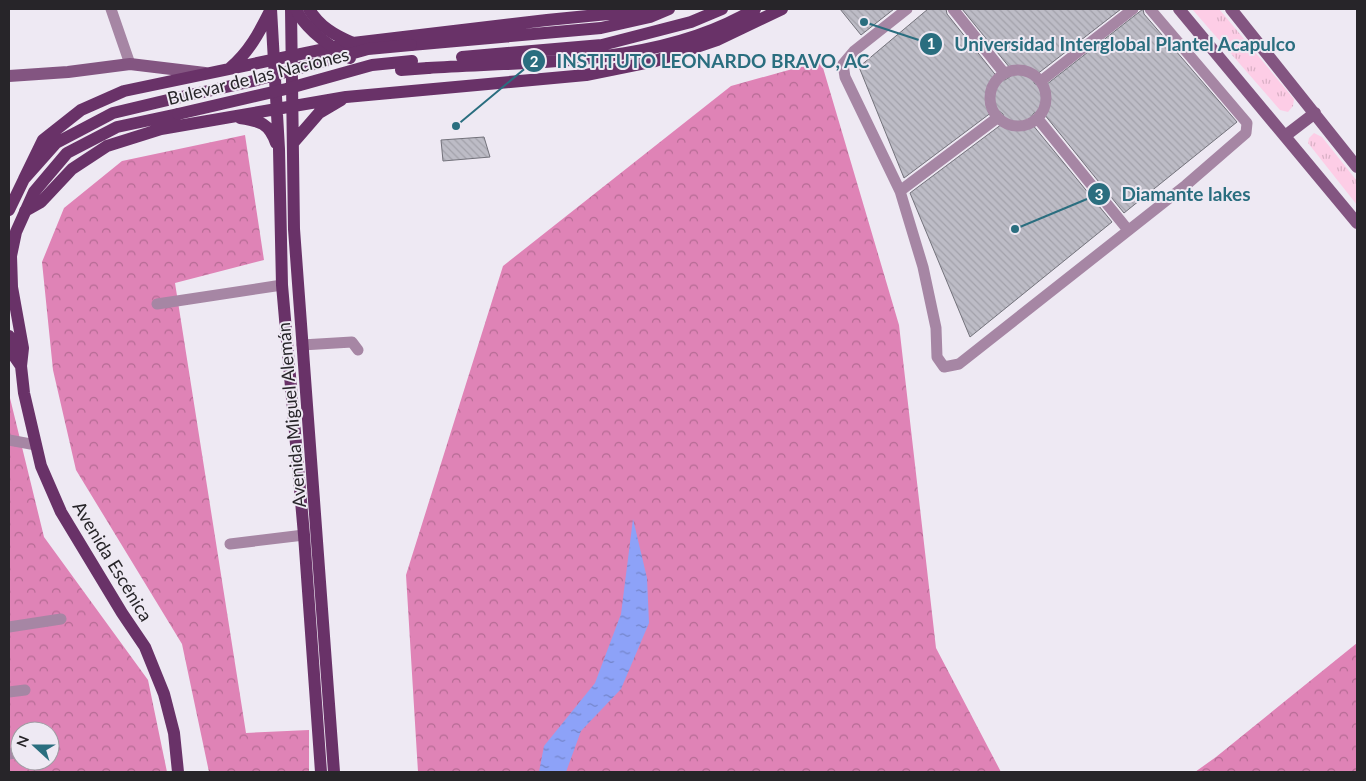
<svg xmlns="http://www.w3.org/2000/svg" width="1366" height="781" font-family="Lato,sans-serif">
  <defs>
    <pattern id="forest-crowns" width="20" height="18" patternUnits="userSpaceOnUse" patternTransform="scale(1.25)"><rect width="20" height="18" fill="#df83b6"/><path d="M2 6a3 3 0 1 1 6 0M12 15a3 3 0 1 1 6 0" fill="none" stroke="#b56b94"/></pattern>
    <pattern id="park-tufts" width="24" height="20" patternUnits="userSpaceOnUse" patternTransform="scale(1.25)"><rect width="24" height="20" fill="#fdcde6"/><path d="M3 7l-1-3M5 7V3M7 7l1-3M15 17l-1-3M17 17v-4M19 17l1-3" fill="none" stroke="#d9b0c5"/></pattern>
    <pattern id="water-ripples" width="26" height="14" patternUnits="userSpaceOnUse" patternTransform="scale(1.25)"><rect width="26" height="14" fill="#8da2f8"/><path d="M2 4q2-2 4 0t4 0M15 11q2-2 4 0t4 0" fill="none" stroke="#7384c9"/></pattern>
    <pattern id="building-back-hatch" width="6" height="6" patternUnits="userSpaceOnUse" patternTransform="scale(1.25)"><rect width="6" height="6" fill="#bdbcc6"/><path d="M-1 5l2 2M0 0l6 6M5-1l2 2" fill="none" stroke="#a2a1aa"/></pattern>
  </defs>
  <rect width="100%" height="100%" fill="#eee9f3"/>
  <path fill="url(#forest-crowns)" fill-rule="evenodd" d="M821 61 899 325 936 648 1001 772H418L406 575 503 266 731 86Z
    M245 135 264 260 175 283 246 733 309 730V772H209L182 644 76 470 53 370 42 262 64 208 122 161Z
    M9 394 44 537 148 680 167 772H9ZM20 731H50V761H20Z
    M1357 643V772H1195L1216 757Z"/>
  <path fill="url(#park-tufts)" d="M1192 9H1219L1294 99 1293 106 1288 112 1280 110Z
    M1314 133 1322 137 1357 181V205L1308 143 1309 138Z"/>
  <path fill="url(#water-ripples)" d="M633 519 647 578 649 623 621 689 581 731 566 772H539L544 746 595 683 621 614Z"/>
  <path fill="url(#building-back-hatch)" stroke="#73727b" d="M840 9H894L861 35Z
    M928 9H946L947 14 998 78 1005 80 1011 76 1010 68 962 9H1121L1036 75 1034 83 1042 88 1143 9 1144 14 1237 122 1124 213 1044 114 1040 112 1034 113 1031 117 1032 124 1112 222 970 337 910 193 1002 124 1004 120 1003 114 999 111 992 112 904 178 859 67Z
    M484 137 490 157 443 161 441 140Z"/>
  <g fill="none" stroke-linecap="round" stroke-linejoin="round">
    <path stroke="#a686a4" stroke-width="11" d="M111 9 130 64
      M907 9 854 51 843 64 845 77 900 191 923 267 936 328 937 357 944 367 959 364 1186 185 1246 133 1247 123 1150 9
      M953 9 1004 73
      M990 98a28 28 0 1 1 56 0a28 28 0 1 1-56 0Z
      M1041 81 1133 9
      M1038 119 1128 230
      M900 191 997 118
      M157 304 282 285
      M302 345 352 342 358 350
      M9 440 36 445
      M230 544 304 535
      M9 627 61 619
      M9 692 25 690
      M9 754 20 752"/>
    <path stroke="#835581" stroke-width="12" d="M1179 9 1357 223
      M1231 9 1357 167
      M9 76 68 72 130 64 205 73
      M1285 136 1315 113"/>
    <path stroke="#693268" stroke-width="12" d="M271 9 279 149 282 285 304 535 321 772
      M291 9 294 229 334 772
      M309 9C319 26 334 35 353 43
      M411 45 601 28 650 17 669 9
      M462 57 602 45 691 22 722 9
      M230 68C249 52 259 33 270 11
      M428 68C535 61 661 66 755 9
      M178 114 117 127 67 153 34 192 16 232 11 256 12 287 23 348 21 366 24 393 41 466 61 512 122 613 145 647 164 694 174 733 178 772
      M240 118C260 121 269 123 276 143
      M293 143 319 113 341 100
      M24 179 43 140 81 110 124 91 353 43 547 20 659 9
      M9 210 24 179 56 143 113 113 172 99
      M25 211 41 202 72 169 107 146 161 129 346 97 586 75 655 61 717 40 782 9
      M9 336 12 353 21 366"/>
    <path stroke="#693268" stroke-width="12" d="M296 9C305 30 331 47 350 58
      M401 70 428 68
      M172 99 253 81 368 49 411 45
      M178 114 286 89 372 65 412 61"/>
  </g>
  <g text-anchor="middle" dominant-baseline="central" stroke-width="4" stroke-linejoin="round" paint-order="stroke">
    <g font-size="18" fill="#272529" stroke="#eee9f3">
      <text transform="translate(258 76) rotate(-14)">Bulevar de las Naciones</text>
      <text transform="translate(291 415) rotate(-95)">Avenida Miguel Alemán</text>
      <text transform="translate(113 561) rotate(59)">Avenida Escénica</text>
    </g>
  </g>
  <path fill="none" stroke="#2a6e7f" stroke-width="2" d="M864 22L931 44M456 126L534 61M1015 229L1099 194"/>
  <g fill="#2a6e7f" stroke="#eee9f3" stroke-width="2">
    <circle cx="864" cy="22" r="5"/>
    <circle cx="456" cy="126" r="5"/>
    <circle cx="1015" cy="229" r="5"/>
    <circle cx="931" cy="44" r="12"/>
    <circle cx="534" cy="61" r="12"/>
    <circle cx="1099" cy="194" r="12"/>
  </g>
  <g font-size="15" text-anchor="middle" font-weight="bold" fill="#fff">
    <text x="931" y="49">1</text>
    <text x="534" y="67">2</text>
    <text x="1099" y="200">3</text>
  </g>
  <g font-size="19" text-anchor="middle" font-weight="bold" fill="#2a6e7f" stroke="#eee9f3" stroke-width="4" stroke-linejoin="round" paint-order="stroke">
    <text x="1125" y="51">Universidad Interglobal Plantel Acapulco</text>
    <text x="713" y="68">INSTITUTO LEONARDO BRAVO, AC</text>
    <text x="1186" y="201">Diamante lakes</text>
  </g>
  <rect width="1366" height="781" fill="none" stroke="#272529" stroke-width="20"/>
  <g transform="translate(35 746) rotate(291)"><circle r="24" fill="#eee9f3" stroke="#9e9ba2"/>
  <path d="M0-4L9 19L0 12L-9 19Z" fill="#2a6e7f"/>
  <text y="-8" font-size="14" font-weight="bold" text-anchor="middle" fill="#272529">N</text>
  </g>
</svg>
